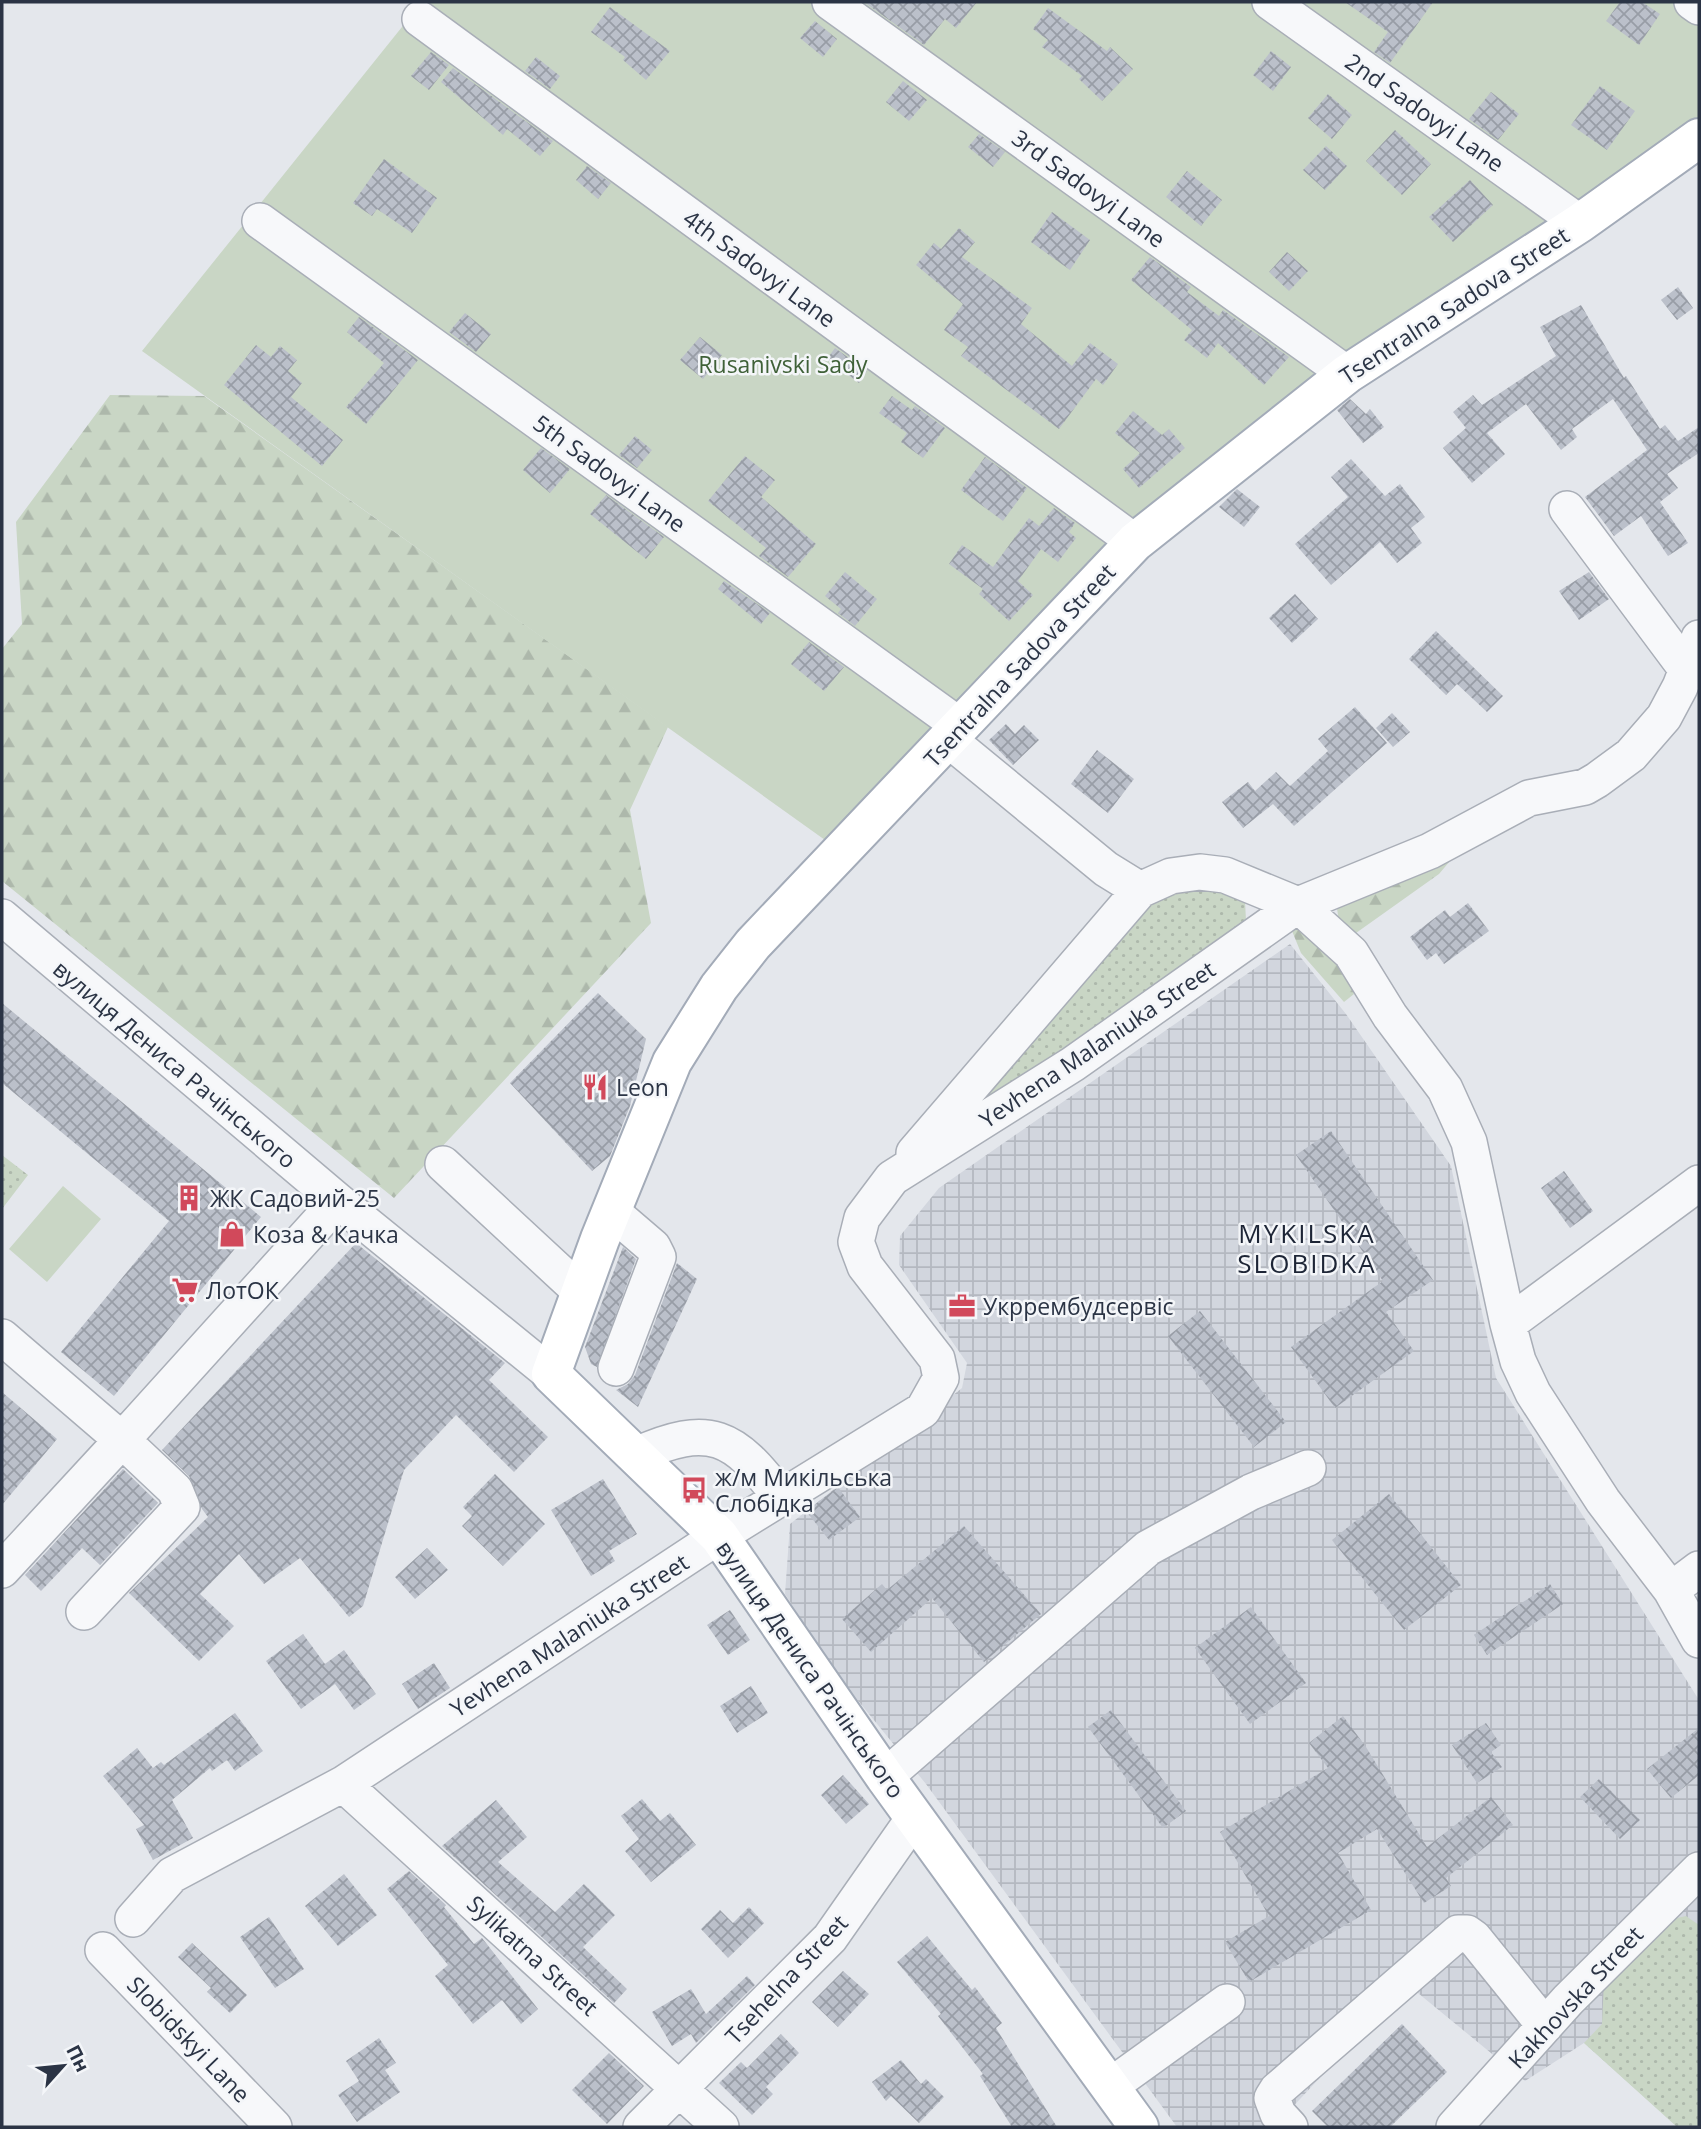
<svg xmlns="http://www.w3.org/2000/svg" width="1701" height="2129" font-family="'Open Sans',sans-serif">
  <defs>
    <pattern id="industrial-grid" width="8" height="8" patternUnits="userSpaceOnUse" patternTransform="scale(1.75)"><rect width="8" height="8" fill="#d2d6de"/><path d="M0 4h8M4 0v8" fill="none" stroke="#b4b8c0"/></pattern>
    <pattern id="grass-dots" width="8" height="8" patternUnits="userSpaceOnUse" patternTransform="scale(1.75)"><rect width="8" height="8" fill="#c9d6c5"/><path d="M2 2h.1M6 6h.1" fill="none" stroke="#adb8ab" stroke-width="1.8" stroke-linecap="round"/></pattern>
    <pattern id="forest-firs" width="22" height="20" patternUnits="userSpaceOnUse" patternTransform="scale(1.75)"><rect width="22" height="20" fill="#c9d6c5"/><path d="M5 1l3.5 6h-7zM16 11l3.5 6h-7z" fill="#adb8ab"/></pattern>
    <pattern id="building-cross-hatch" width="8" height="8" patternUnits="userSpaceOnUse" patternTransform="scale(1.75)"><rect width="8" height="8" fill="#bbc0ca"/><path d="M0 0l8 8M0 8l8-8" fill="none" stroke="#989da6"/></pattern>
  </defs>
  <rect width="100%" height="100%" fill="#e4e7ec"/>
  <path fill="url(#industrial-grid)" d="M1290 944 1346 1014 1451 1166 1496 1378 1699 1700V2127H1678L1584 2043 1525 2081 1407 1984 1274 2127H1177L926 1784 838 1676 785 1594 790 1524 962 1388 967 1363 899 1265 900 1236 939 1188Z"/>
  <path fill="url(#grass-dots)" d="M1219 889 1245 900 1246 921 1230 940 937 1137 1148 903 1188 890Z
    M2 1155 28 1175 2 1209Z
    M1686 1916 1699 1925V2127H1677L1584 2043 1602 2024 1604 1981 1668 1920Z"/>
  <path fill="url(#forest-firs)" d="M110 395 204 396 668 727 630 810 651 923 394 1198 2 881V649L22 624 16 522Z
    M1445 853 1450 861 1439 874 1356 933 1340 928 1336 902Z
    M1304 923 1348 972 1354 994 1344 1002 1301 953 1290 926Z"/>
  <path fill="#c9d6c5" d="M422 2H1699V119L1125 533 825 840 142 351Z
    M63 1186 101 1219 47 1282 9 1249Z"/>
  <path fill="url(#building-cross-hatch)" d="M864 2H977L956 28 945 19 924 45Z
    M1345 2H1433L1390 63 1374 52 1388 32Z
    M1620 2H1642L1660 14 1639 45 1606 21Z
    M610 7 670 51 646 80 623 60 625 57 591 32Z
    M1048 8 1107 51 1110 47 1133 69 1102 101 1079 79 1082 76 1042 47 1048 40 1033 29Z
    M815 21 837 39 823 57 800 38Z
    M1271 51 1291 67 1273 91 1253 75Z
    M431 52 449 65 429 90 411 76Z
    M536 57 560 76 550 89 525 71Z
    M453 68 553 141 540 156 507 129 503 135 441 82Z
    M903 81 927 100 909 121 886 102Z
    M1600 86 1635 111 1607 150 1571 125Z
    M1491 92 1519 114 1498 140 1469 119Z
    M1328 94 1352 115 1332 139 1308 118Z
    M1395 130 1431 164 1402 195 1366 161Z
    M979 134 1005 152 993 167 968 147Z
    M1326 146 1347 166 1325 190 1303 170Z
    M384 159 437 198 412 233 377 209 372 216 353 203Z
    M587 166 611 183 598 199 576 180Z
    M1187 171 1222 200 1201 226 1166 197Z
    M1470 180 1493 205 1453 242 1429 217Z
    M1052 212 1090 240 1070 270 1031 242Z
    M959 228 975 242 962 257 1032 308 1021 324 1072 366 1090 343 1118 364 1103 385 1096 379 1059 429 961 356 968 347 944 330 963 304 916 265 934 243 941 249Z
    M1287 252 1308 271 1289 291 1269 272Z
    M1150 257 1191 287 1187 292 1219 316 1223 310 1289 357 1264 385 1218 343 1207 358 1184 340 1192 330 1131 280Z
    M1678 287 1693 308 1677 320 1661 300Z
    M1581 305 1624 378 1626 376 1660 429 1665 425 1678 441 1699 427V453L1667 474 1678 488 1660 502 1688 543 1668 556 1641 516 1614 536 1585 497 1647 450 1613 399 1572 429 1577 437 1561 450 1526 404 1487 433 1505 454 1472 483 1443 448 1466 428 1453 412 1473 395 1482 405 1556 356 1540 327Z
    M465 313 491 334 476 352 449 332Z
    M359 317 418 360 366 424 346 407 384 363 347 332Z
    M700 337 722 355 703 379 680 360Z
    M256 345 271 357 280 346 297 360 288 371 302 383 291 397 343 440 322 466 224 385Z
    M835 348 867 371 859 383 827 359Z
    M892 396 912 410 915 406 945 428 923 458 901 442 907 433 879 413Z
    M1350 399 1366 414 1370 409 1384 427 1363 443 1337 410Z
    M1133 411 1162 435 1169 429 1185 448 1139 488 1123 469 1140 453 1115 433Z
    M635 436 652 450 637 468 619 455Z
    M541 448 570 469 550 493 523 470Z
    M745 456 775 480 761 497 816 544 788 577 759 556 766 548 708 501Z
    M985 457 1027 488 1003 521 961 490Z
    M1351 459 1385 496 1400 484 1425 517 1411 528 1422 543 1397 563 1380 542 1331 585 1295 544 1348 497 1331 477Z
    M1237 489 1260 507 1244 527 1219 507Z
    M606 495 664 537 646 559 590 514Z
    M1054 508 1075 523 1069 532 1076 538 1058 562 1041 549 1018 581 1033 595 1009 621 979 594 983 589 949 564 962 545 993 567 1029 518 1039 526Z
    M845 572 877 599 855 626 838 613 841 609 825 596Z
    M1589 572 1609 599 1579 620 1559 591Z
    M724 581 770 613 761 624 718 589Z
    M1295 594 1318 619 1292 643 1269 618Z
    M1436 631 1503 696 1487 712 1457 684 1446 695 1409 659Z
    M809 642 844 667 824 691 791 664Z
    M1355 707 1387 743 1294 826 1273 804 1243 828 1222 802 1248 782 1255 791 1276 772 1290 786 1328 751 1318 739Z
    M1392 713 1410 732 1393 747 1376 728Z
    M1006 724 1015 734 1024 725 1039 740 1013 765 989 740Z
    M1097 750 1134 779 1108 813 1071 784Z
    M1468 903 1489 931 1444 964 1436 953 1427 960 1410 937 1445 910 1450 917Z
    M598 993 646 1039 630 1106 610 1156 592 1171 510 1083Z
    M2 1003 261 1217 114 1396 61 1352 169 1221 2 1083Z
    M1331 1131 1433 1280 1386 1312 1414 1351 1335 1408 1291 1347 1383 1281 1296 1155Z
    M1564 1171 1593 1211 1570 1228 1541 1188Z
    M356 1243 505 1363 489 1380 548 1437 514 1472 456 1415 404 1470 363 1606 349 1617 300 1558 264 1584 239 1554 200 1594 234 1626 199 1661 129 1593 208 1517 202 1509 189 1476 162 1450Z
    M623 1247 636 1259 597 1367 591 1364 585 1347Z
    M677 1263 697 1279 638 1407 616 1390 628 1384 635 1375Z
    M1200 1311 1286 1422 1254 1447 1168 1336Z
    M2 1392 57 1439 2 1505Z
    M123 1469 158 1503 100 1565 82 1548 41 1591 25 1575Z
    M495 1474 545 1524 503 1566 462 1526 472 1516 463 1507Z
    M603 1479 637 1534 609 1551 615 1561 591 1576 551 1510Z
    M838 1487 860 1517 829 1540 806 1511Z
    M1389 1494 1461 1585 1404 1630 1332 1540Z
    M964 1526 1041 1614 984 1662 932 1598 871 1652 842 1619 882 1584 887 1590Z
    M427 1548 448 1570 415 1599 395 1577Z
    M1550 1584 1563 1604 1487 1655 1474 1635Z
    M1251 1607 1306 1683 1250 1724 1195 1648Z
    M730 1610 750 1640 728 1655 707 1625Z
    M303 1634 325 1664 344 1650 376 1694 354 1710 335 1684 301 1709 266 1661Z
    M434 1663 450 1688 418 1709 402 1684Z
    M751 1686 768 1713 737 1733 720 1706Z
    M1111 1710 1186 1811 1163 1828 1088 1727Z
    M235 1713 263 1751 235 1771 227 1760 212 1771 210 1768 172 1800 193 1838 153 1860 136 1829 144 1825 103 1776 137 1748 153 1768 161 1762 164 1765Z
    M1343 1716 1366 1747 1427 1847 1491 1797 1513 1825 1446 1878 1451 1886 1424 1903 1377 1829 1338 1853 1371 1910 1249 1982 1225 1942 1269 1916 1220 1832 1328 1768 1309 1743Z
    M1486 1723 1501 1745 1491 1752 1502 1767 1477 1783 1452 1745Z
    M1699 1728V1775L1671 1798 1647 1769Z
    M843 1775 869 1804 846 1824 821 1795Z
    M1599 1779 1640 1820 1620 1839 1580 1797Z
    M642 1799 660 1821 670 1813 696 1845 651 1882 625 1851 639 1839 621 1816Z
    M496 1800 527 1837 498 1862 555 1912 584 1884 615 1915 583 1947 627 1989 614 2003 442 1846Z
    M409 1871 446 1905 444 1907 474 1944 482 1938 538 2009 521 2024 502 2000 473 2024 435 1976 448 1965 387 1889Z
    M344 1874 377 1915 338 1946 305 1906Z
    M749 1907 764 1923 728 1958 701 1929 720 1910 733 1923Z
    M269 1917 304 1969 275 1988 240 1937Z
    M927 1936 972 1990 975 1987 1002 2023 996 2028 1057 2127H1012L980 2076 983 2074 938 2016 941 2014 897 1962Z
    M192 1943 247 1995 230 2013 207 1992 211 1988 178 1957Z
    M843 1971 869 1994 838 2027 812 2002Z
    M747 1976 755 1985 696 2043 691 2034 672 2046 652 2012 691 1989 706 2014Z
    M1402 2024 1447 2072 1390 2127H1328L1312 2111Z
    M781 2034 799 2053 766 2087 773 2094 752 2115 719 2083 741 2062 747 2068Z
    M379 2038 396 2063 385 2070 400 2092 357 2122 338 2095 359 2081 346 2061Z
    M609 2053 644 2086 607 2124 572 2090Z
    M901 2060 921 2084 926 2079 944 2097 919 2123 891 2096 886 2101 872 2082Z"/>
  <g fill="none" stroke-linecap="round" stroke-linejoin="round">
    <g stroke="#a9aeb7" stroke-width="38">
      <path id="minor" d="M830 2 1347 374
        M1270 2 1580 223
        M1692 2 1699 7
        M420 19 1135 542
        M260 221 960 726
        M1567 509 1687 670
        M949 740 1106 869 1140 890 1171 876 1200 872 1225 875 1298 905 1351 953 1390 1016 1445 1089 1469 1142 1508 1324 1518 1361 1533 1393 1603 1501 1671 1590 1699 1640
        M2 917 338 1201 551 1374
        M914 1153 1140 890
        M443 1164 581 1292
        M611 1211 653 1247 658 1257 616 1368
        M1508 1324 1699 1183
        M2 1337 122 1440 2 1570
        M636 1455C710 1422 734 1435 781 1498
        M1671 1590 1699 1569
        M84 1612 182 1507 175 1490 122 1440 338 1201
        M885 1777 1148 1548 1251 1492 1308 1468
        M343 1784 721 2127
        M133 1919 172 1875 343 1784 719 1536 923 1410 941 1378 937 1359 865 1266 856 1242 862 1218 892 1178 1073 1064 1298 905 1430 851 1529 798 1585 787 1597 780 1631 755 1664 717 1680 687 1699 638
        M103 1950 274 2127
        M1109 2087 1227 2002
        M641 2127 830 1938 914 1818
        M1290 2127 1278 2114 1272 2098 1277 2090 1458 1933H1467L1474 1938 1545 2026
        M1454 2127 1568 2000 1699 1870"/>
    </g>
    <g stroke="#a3abb8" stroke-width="42">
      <path id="major" d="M1139 2127 885 1777 719 1536 551 1374 600 1239 672 1062 719 987 753 944 1135 542 1347 374 1580 223 1699 138"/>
    </g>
    <use href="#minor" stroke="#f7f8fa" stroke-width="35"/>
    <use href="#major" stroke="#fff" stroke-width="38"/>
  </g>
  <defs>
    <g id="restaurant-bare" transform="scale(2.1)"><path d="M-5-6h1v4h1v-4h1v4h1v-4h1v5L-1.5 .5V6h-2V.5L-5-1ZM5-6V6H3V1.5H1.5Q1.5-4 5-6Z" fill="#d1495b" stroke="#f4f6f9" stroke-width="2.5" paint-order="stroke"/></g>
    <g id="building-bare" transform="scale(2.1)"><path d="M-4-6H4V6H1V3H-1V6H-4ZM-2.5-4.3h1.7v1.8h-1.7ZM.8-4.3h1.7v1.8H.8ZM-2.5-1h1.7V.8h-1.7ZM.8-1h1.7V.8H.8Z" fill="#d1495b" stroke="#f4f6f9" stroke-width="2.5" paint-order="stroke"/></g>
    <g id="shop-bare" transform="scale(2.1)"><path d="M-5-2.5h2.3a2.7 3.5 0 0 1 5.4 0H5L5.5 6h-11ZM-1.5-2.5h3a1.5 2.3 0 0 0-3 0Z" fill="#d1495b" stroke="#f4f6f9" stroke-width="2.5" paint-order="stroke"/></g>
    <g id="supermarket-bare" transform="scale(2.1)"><path d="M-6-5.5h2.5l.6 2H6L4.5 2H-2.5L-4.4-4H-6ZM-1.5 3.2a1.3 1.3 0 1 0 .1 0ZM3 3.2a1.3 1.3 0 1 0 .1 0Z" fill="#d1495b" stroke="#f4f6f9" stroke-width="2.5" paint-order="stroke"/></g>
    <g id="office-bare" transform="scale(2.1)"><path d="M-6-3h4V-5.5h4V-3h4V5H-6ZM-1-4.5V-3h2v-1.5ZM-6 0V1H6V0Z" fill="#d1495b" stroke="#f4f6f9" stroke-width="2.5" paint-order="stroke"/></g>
    <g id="bus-bare" transform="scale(2.1)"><path d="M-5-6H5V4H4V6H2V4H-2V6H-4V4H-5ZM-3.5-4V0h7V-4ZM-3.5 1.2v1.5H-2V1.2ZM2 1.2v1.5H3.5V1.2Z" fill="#d1495b" stroke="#f4f6f9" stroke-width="2.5" paint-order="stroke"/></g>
  </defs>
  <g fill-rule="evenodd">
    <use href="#restaurant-bare" x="595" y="1087"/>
    <use href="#building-bare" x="189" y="1198"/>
    <use href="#shop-bare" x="232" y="1234"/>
    <use href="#supermarket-bare" x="185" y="1290"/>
    <use href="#office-bare" x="962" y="1306"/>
    <use href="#bus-bare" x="694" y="1490"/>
  </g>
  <g text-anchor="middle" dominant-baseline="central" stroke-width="5" stroke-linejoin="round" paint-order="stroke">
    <g font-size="23" fill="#2b3445" stroke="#f4f6f9">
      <text transform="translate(1425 112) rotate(35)">2nd Sadovyi Lane</text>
      <text transform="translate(1089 188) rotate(36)">3rd Sadovyi Lane</text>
      <text transform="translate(760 268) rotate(36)">4th Sadovyi Lane</text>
      <text transform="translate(1454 305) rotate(-33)">Tsentralna Sadova Street</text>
      <text transform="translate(610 473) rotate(36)">5th Sadovyi Lane</text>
      <text transform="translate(1019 665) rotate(-47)">Tsentralna Sadova Street</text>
      <text transform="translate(1097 1044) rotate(-34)">Yevhena Malaniuka Street</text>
      <text transform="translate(175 1064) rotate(40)">вулиця Дениса Рачінського</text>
      <text transform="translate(569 1635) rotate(-33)">Yevhena Malaniuka Street</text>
      <text transform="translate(811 1669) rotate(55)">вулиця Дениса Рачінського</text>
      <text transform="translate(533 1955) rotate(42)">Sylikatna Street</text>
      <text transform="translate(786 1979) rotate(-47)">Tsehelna Street</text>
      <text transform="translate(1575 1997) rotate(-47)">Kakhovska Street</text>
      <text transform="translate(189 2039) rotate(46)">Slobidskyi Lane</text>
    </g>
    <g font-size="23" fill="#3f6138" stroke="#f4f6f9">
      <text x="783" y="364">Rusanivski Sady</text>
    </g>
    <g font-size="23" fill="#2b3445" stroke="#f4f6f9" text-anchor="start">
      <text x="616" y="1087">Leon</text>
      <text x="210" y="1198">ЖК Садовий-25</text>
      <text x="253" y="1234">Коза &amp; Качка</text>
      <text x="206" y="1290">ЛотОК</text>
      <text x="983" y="1306">Укррембудсервіс</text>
      <text x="715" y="1477">ж/м Микільська<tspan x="715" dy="26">Слобідка</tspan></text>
    </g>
    <g font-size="26" letter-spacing="2" fill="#1d2536" stroke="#f4f6f9">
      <text x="1307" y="1233">MYKILSKA<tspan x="1307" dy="30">SLOBIDKA</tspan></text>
    </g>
  </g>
  <rect width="1701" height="2129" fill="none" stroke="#2b3445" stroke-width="7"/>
  <g transform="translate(63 2066) rotate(63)" stroke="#f4f6f9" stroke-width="5" paint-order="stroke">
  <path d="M0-5L12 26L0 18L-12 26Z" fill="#2b3445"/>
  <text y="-10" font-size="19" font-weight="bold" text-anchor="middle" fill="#2b3445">Пн</text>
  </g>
</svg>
